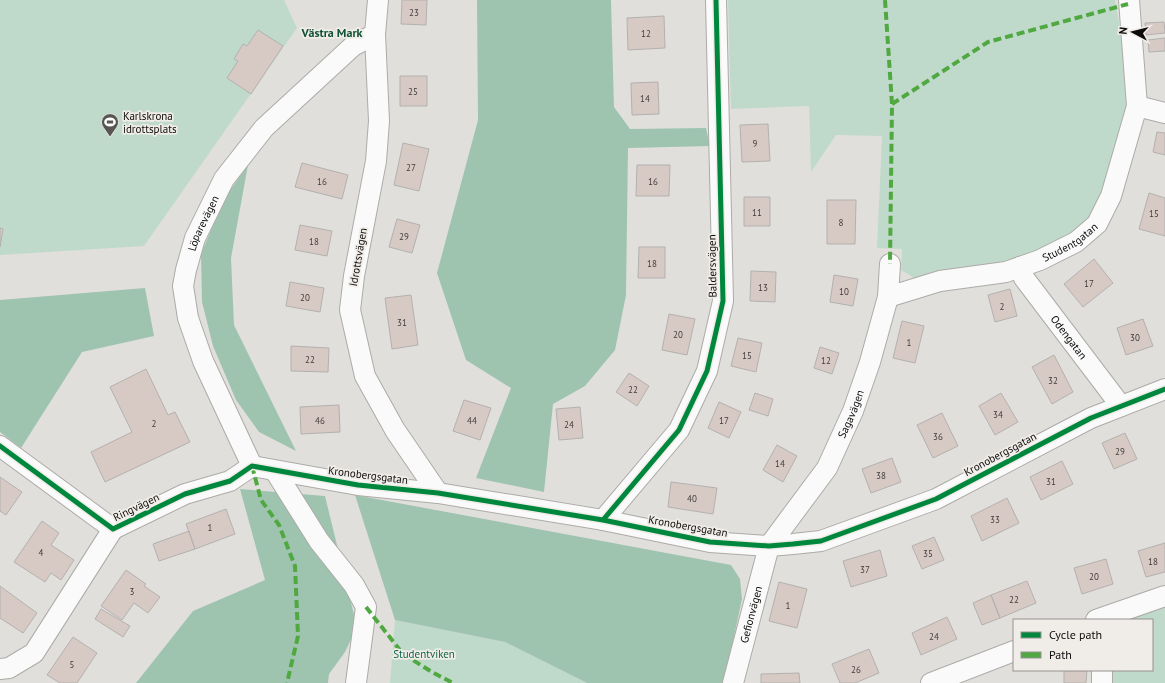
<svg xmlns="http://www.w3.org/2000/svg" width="1165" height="683" font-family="'PT Sans',sans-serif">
  <rect width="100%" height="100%" fill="#e1dfdc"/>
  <path fill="#bfdacb" d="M0 0H284L297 28 144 246 0 255Z
    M728 0H1115L1132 99 1101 199 1088 220 1064 243 1019 258 916 279 901 270 902 249 877 248 882 136 836 135 811 172 809 106 731 109Z
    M1165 608V683H1111V670H1152V620H1119Z
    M395 620 505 642 587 683H390Z"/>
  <path fill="#9ec4b0" d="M477 0H611L614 107 630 129 706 128 710 146 628 148 626 295 615 350 585 386 553 404 544 492 476 478 511 388 466 360 437 273 478 120Z
    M248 165 231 258 234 325 296 451 259 432 236 400 213 346 202 302 201 254 224 199Z
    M145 288 154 336 82 352 21 448 0 432V300Z
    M240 489 325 496 357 627 345 652 329 674 328 683H136L193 611 265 580Z
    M355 495 731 565 740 579 742 599 724 683H587L505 642 395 620Z"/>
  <path fill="#d7c9c4" stroke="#b3b1af" d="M402 0H427L426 25 401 24Z
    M664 16 665 48 628 50 627 18Z
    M1164 22 1165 33 1146 35 1145 23Z
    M258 30 283 46 251 94 227 78 238 61 234 59 243 44 247 46Z
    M1165 38V51L1149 52 1148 40Z
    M400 76H427V106H400Z
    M658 82 659 114 632 115 631 83Z
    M768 124 770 161 742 162 740 125Z
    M1157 132 1165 133V155L1153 152Z
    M403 143 429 149 419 191 394 185Z
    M302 163 348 175 342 199 295 187Z
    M637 165H670L669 196H636Z
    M1149 193 1165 198V236L1139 229Z
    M744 197H770V226H744Z
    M827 200H856L855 244H827Z
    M397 219 420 225 412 253 389 247Z
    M300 225 332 231 327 256 295 250Z
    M0 228 3 229 0 247Z
    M639 247H665V278H638Z
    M1094 259 1113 283 1083 307 1064 284Z
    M751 271 776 272 775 302 750 301Z
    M834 275 858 279 853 306 830 302Z
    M290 282 324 288 320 312 286 306Z
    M1010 289 1017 316 995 322 988 295Z
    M411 295 418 345 392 349 385 298Z
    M669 314 695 319 687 355 662 350Z
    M1143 319 1153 346 1126 355 1117 328Z
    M902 321 924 326 915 363 893 358Z
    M738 338 762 343 756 372 731 366Z
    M291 346 329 348 328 372 291 371Z
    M820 347 839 353 832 374 814 368Z
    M1054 355 1073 392 1052 404 1032 367Z
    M146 369 168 415 175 412 190 442 105 482 91 452 132 432 110 387Z
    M629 373 649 386 637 406 616 392Z
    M755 393 773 399 768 416 749 410Z
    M1001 393 1018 422 995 435 979 406Z
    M464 400 491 408 480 440 453 431Z
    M719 402 741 412 729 438 708 428Z
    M339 405 340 432 301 434 300 407Z
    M580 407 583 438 559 440 556 409Z
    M942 413 958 446 933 458 917 425Z
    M1125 433 1137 459 1114 469 1102 443Z
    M777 445 797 456 783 482 763 470Z
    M892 458 901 482 871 493 862 469Z
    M1062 461 1073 484 1041 500 1030 477Z
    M0 477 22 492 6 515 0 511Z
    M671 482 717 488 713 514 668 507Z
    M1007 498 1019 523 982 541 971 516Z
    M226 509 235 534 195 549 186 524Z
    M42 521 59 533 51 545 74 560 61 580 51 573 45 582 14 562Z
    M189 531 195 549 159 561 153 544Z
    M934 537 944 560 922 569 912 546Z
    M1165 543V572L1146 577 1138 551Z
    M880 550 887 576 851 587 843 561Z
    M1106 559 1113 584 1082 594 1074 568Z
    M126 570 146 584 144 586 160 597 148 613 134 603 122 620 101 606Z
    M1027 581 1036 603 1000 618 991 595Z
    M779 582 807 589 797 628 769 621Z
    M0 586 37 613 23 633 0 618Z
    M991 595 1000 618 982 625 973 603Z
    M101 609 130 626 123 637 95 619Z
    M947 617 957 639 921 655 912 633Z
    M73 637 97 653 77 683H60L47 675Z
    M869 649 879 673 855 683H840L832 664Z
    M1064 670H1087L1086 683H1064Z
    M799 673 800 683H761V674Z"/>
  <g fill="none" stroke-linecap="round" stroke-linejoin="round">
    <g stroke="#acaba8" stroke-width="22">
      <g id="minor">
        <path d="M378 0 375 34 379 121 376 161 354 276 350 310 365 376 395 430 438 493"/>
        <path d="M1137 106 1165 113"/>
        <path id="s1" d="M1020 267 1024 278 1121 406"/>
        <path id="s2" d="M888 297 940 281 1006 272 1040 260 1076 242 1097 224 1111 196 1137 106 1129 0"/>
        <path d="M0 446 113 529 185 494 230 481 252 466 358 485 438 493 603 520 710 542 769 546 793 544 821 541 936 499 1091 418 1165 389"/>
        <path id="s3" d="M252 466 203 361 188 318 183 286 186 270 195 238 224 179 264 128 353 46 375 34"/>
        <path d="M275 471 319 541 354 585 366 607 356 683"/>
        <path d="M603 520 679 430 707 371 723 301 716 0"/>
        <path d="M1096 620 1165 596"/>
        <path d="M0 669 9 668 34 653 113 529"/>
        <path d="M1102 670V683"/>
        <path id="s4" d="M733 683 769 546 827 468 853 411 870 362 888 297 890 264"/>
        <path d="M931 683 1014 651"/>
      </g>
    </g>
    <use href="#minor" stroke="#fafafa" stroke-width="20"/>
    <path stroke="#50a841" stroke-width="4" stroke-dasharray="8 4" stroke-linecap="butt" d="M885 0 892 104 890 264
      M892 104 988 42 1128 4
      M252 466 261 500 279 525 295 566 298 636 287 683
      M366 607 403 654 432 672 453 683"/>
    <g stroke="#f0ece8" stroke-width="8">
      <path id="cycleway" d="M0 446 113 529 185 494 230 481 252 466 358 485 438 493 603 520 710 542 769 546 793 544 821 541 936 499 1091 418 1165 389
        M603 520 679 430 707 371 723 301 716 0"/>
    </g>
    <use href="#cycleway" stroke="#00873e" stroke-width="5"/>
  </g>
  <defs>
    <g id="stadium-pin" transform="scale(0.9)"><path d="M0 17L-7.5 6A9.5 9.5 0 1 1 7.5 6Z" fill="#575654" stroke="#f0ece8"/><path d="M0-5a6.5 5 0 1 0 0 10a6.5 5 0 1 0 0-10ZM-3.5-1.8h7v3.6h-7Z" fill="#fff"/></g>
  </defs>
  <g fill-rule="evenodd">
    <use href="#stadium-pin" x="110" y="122"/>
  </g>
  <g text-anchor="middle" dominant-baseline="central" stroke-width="3.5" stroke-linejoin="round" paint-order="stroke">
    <g font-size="9" fill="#403b39">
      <text x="414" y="12">23</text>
      <text x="646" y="33">12</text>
      <text x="413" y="91">25</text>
      <text x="645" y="98">14</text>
      <text x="755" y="143">9</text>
      <text x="411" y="167">27</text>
      <text x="322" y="181">16</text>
      <text x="653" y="181">16</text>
      <text x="757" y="212">11</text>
      <text x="1154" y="213">15</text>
      <text x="841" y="222">8</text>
      <text x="404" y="236">29</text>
      <text x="314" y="241">18</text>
      <text x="652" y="263">18</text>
      <text x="1089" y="283">17</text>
      <text x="763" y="287">13</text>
      <text x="844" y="291">10</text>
      <text x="305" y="297">20</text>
      <text x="1002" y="306">2</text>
      <text x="402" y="322">31</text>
      <text x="678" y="334">20</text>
      <text x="1135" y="337">30</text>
      <text x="909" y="342">1</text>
      <text x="747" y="355">15</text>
      <text x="310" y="359">22</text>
      <text x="826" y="360">12</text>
      <text x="1053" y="380">32</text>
      <text x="633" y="389">22</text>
      <text x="998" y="414">34</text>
      <text x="320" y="420">46</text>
      <text x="472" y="420">44</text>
      <text x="724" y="420">17</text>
      <text x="154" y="423">2</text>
      <text x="569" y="424">24</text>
      <text x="938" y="436">36</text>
      <text x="1120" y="451">29</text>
      <text x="780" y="463">14</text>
      <text x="881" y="475">38</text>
      <text x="1051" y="481">31</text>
      <text x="692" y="498">40</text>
      <text x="995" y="519">33</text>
      <text x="210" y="527">1</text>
      <text x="41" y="552">4</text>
      <text x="928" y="553">35</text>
      <text x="1153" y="561">18</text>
      <text x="865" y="569">37</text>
      <text x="1094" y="576">20</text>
      <text x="132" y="591">3</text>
      <text x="1014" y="599">22</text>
      <text x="788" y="605">1</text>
      <text x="934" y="636">24</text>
      <text x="72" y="664">5</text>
      <text x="856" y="669">26</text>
    </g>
    <g font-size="11" fill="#0d0c0b" stroke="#f0ece8" text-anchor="start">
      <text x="123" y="116">Karlskrona<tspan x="123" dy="13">idrottsplats</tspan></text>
    </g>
    <g font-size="11" fill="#0d0c0b" stroke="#f0ece8">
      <text stroke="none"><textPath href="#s3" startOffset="260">Löparevägen</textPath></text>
      <text stroke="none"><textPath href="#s2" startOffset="192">Studentgatan</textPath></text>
      <text transform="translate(358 257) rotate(-80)">Idrottsvägen</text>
      <text transform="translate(712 266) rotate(-91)">Baldersvägen</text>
      <text stroke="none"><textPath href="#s1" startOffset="86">Odengatan</textPath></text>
      <text stroke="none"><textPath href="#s4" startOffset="298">Sagavägen</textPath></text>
      <text transform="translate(1000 454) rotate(-28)">Kronobergsgatan</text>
      <text transform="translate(368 475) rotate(7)">Kronobergsgatan</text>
      <text transform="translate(136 507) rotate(-26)">Ringvägen</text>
      <text transform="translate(688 526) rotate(10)">Kronobergsgatan</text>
      <text stroke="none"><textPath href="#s4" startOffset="71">Gefionvägen</textPath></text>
    </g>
    <g font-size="11" fill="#106748" stroke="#f0ece8">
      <text x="424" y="654">Studentviken</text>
    </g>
    <g font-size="12" font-weight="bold" fill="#0f5135" stroke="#f0ece8">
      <text x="332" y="32">Västra Mark</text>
    </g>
  </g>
  <rect x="1013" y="619" width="140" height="52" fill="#f0ece8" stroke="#959290"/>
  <rect x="1021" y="632" width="20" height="6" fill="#00873e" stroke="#959290"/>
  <text x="1049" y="639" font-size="12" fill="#0d0c0b">Cycle path</text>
  <rect x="1021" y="652" width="20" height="6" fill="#50a841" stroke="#959290"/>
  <text x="1049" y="659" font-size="12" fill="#0d0c0b">Path</text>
  <g transform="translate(1133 32) rotate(277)" stroke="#f0ece8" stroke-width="3" paint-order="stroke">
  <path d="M0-3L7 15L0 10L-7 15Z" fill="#0d0c0b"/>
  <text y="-6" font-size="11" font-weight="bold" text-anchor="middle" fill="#0d0c0b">N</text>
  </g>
</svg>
